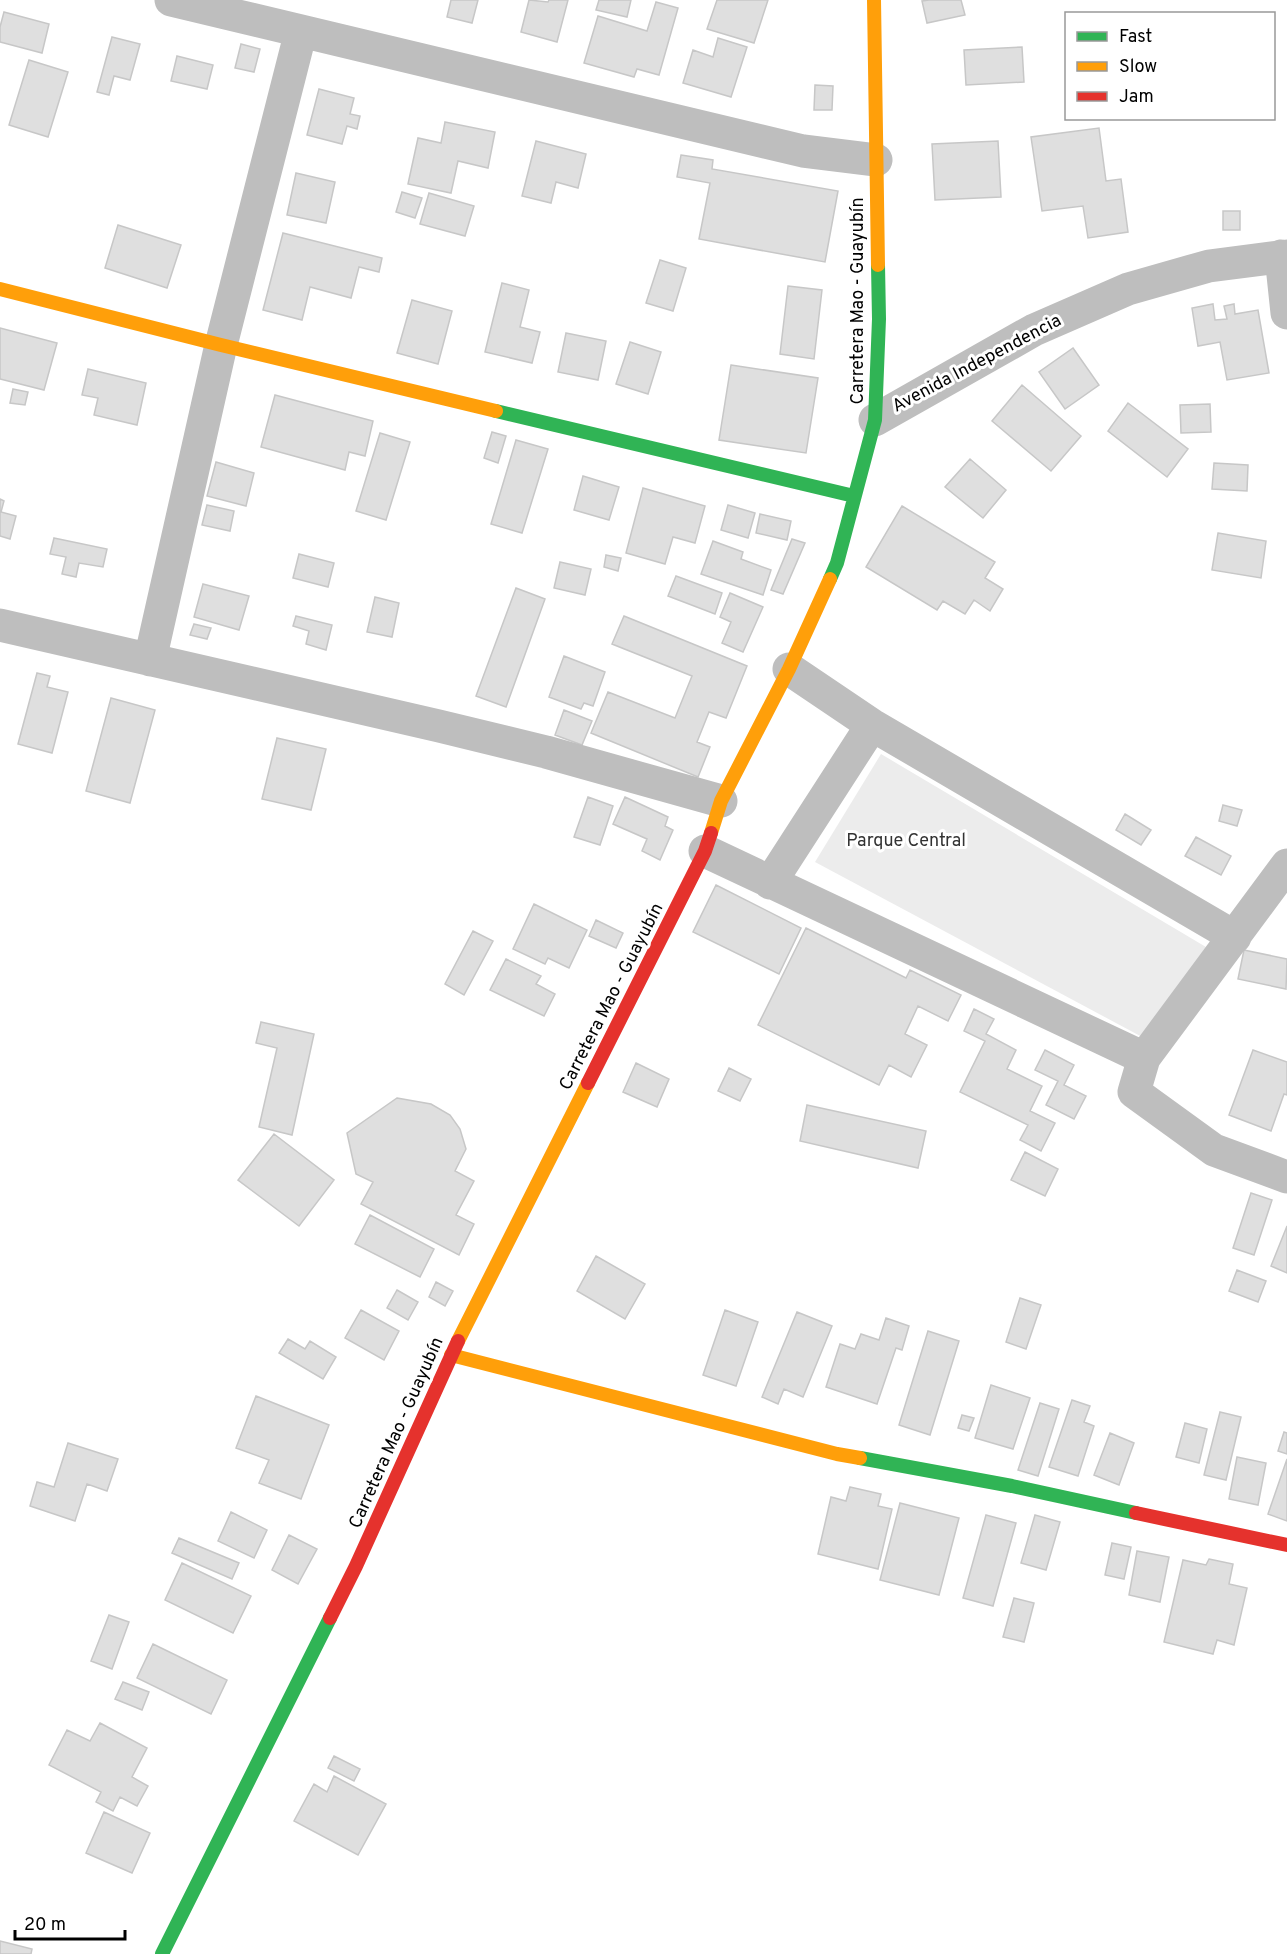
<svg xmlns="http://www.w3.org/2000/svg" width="1287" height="1954" font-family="Overpass,sans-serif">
  <rect width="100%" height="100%" fill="#fff"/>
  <path fill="#ececec" d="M881 754 1206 947 1144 1038 815 862Z"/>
  <path fill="#dfdfdf" stroke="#c7c7c7" stroke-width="1.5" d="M451 0H478L472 23 447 17Z
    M529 0 548 2 549 0H568L557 42 521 32Z
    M599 0H631L627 17 596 10Z
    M717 0H768L754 43 707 29Z
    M929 0H961L965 15 927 23 922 1Z
    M656 2 678 8 659 75 637 69 634 77 584 63 598 16 647 31Z
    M4 12 49 24 42 53 0 42V27Z
    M112 37 140 44 130 80 114 76 109 95 97 92Z
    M718 38 747 47 731 97 683 83 693 50 713 57Z
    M241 44 260 49 254 72 235 68Z
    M1022 47 1024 82 966 85 964 50Z
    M177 56 213 65 207 89 171 81Z
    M29 60 68 72 48 137 9 125Z
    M815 85 833 86 832 110H814Z
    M319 89 354 98 350 114 360 116 357 129 347 126 342 144 307 135Z
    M445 122 495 132 488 168 458 161 451 193 408 184 418 138 441 143Z
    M1099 128 1106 181 1121 179 1128 232 1088 238 1083 206 1042 211 1031 137Z
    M536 141 586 154 578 188 556 182 551 203 522 196Z
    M998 141 1001 197 935 200 932 144Z
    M681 155 713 160 712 169 838 191 825 262 699 239 710 183 677 177Z
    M296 173 335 182 326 223 287 215Z
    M402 192 422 198 415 218 396 212Z
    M429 193 474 206 465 236 420 224Z
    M1223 211H1240V230H1223Z
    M118 225 181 245 167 288 105 268Z
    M283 233 382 258 379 272 359 267 351 298 310 287 302 320 263 310Z
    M660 260 686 268 673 311 646 303Z
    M502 283 529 290 520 327 540 332 532 363 485 352Z
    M788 286 822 290 814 359 780 354Z
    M412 300 452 311 438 364 397 353Z
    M1213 304 1215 320 1227 319 1224 306 1234 304 1235 314 1258 310 1269 373 1227 380 1220 342 1198 346 1192 308Z
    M0 328 57 343 44 390 0 379Z
    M566 333 606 341 598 380 558 372Z
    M630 342 661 352 648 394 616 384Z
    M1073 348 1099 385 1065 409 1039 372Z
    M731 365 818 378 806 453 719 440Z
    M88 369 146 383 137 425 94 415 98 398 82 395Z
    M1022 385 1081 436 1051 471 992 421Z
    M13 389 28 392 25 405 10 403Z
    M275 395 373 421 365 456 349 452 345 470 261 447Z
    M1128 403 1188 449 1167 477 1108 431Z
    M1210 404 1211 432 1181 433 1180 405Z
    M492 432 506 436 498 463 484 458Z
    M380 433 410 442 386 520 356 511Z
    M516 440 548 449 522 533 491 524Z
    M970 459 1006 490 983 518 945 487Z
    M216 462 254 473 246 506 207 496Z
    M1214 463 1248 465 1247 491 1212 489Z
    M583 476 619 487 609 520 574 510Z
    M643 488 705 506 695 543 673 537 665 564 626 553Z
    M0 499 4 501 1 512 16 516 10 539 0 536Z
    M207 505 234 511 230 531 202 525Z
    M728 505 755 513 748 538 721 530Z
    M902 506 995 562 985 578 1003 589 990 611 974 600 965 614 943 601 937 610 866 567Z
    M760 514 791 521 787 540 756 533Z
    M1218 533 1266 541 1261 578 1212 570Z
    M54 538 107 549 103 567 79 563 76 577 62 574 66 557 50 554Z
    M792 539 805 543 783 594 771 590Z
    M713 541 743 552 741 559 771 570 763 595 701 574Z
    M299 554 334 563 328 587 293 578Z
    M606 555 621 558 618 571 604 567Z
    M560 562 591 569 585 595 554 588Z
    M676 576 722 593 715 614 668 596Z
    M203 584 249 596 239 630 194 617Z
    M516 588 545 599 506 707 476 696Z
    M730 593 763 607 743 652 722 643 731 622 720 617Z
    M375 597 399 603 392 637 367 632Z
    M296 616 332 625 326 650 306 644 309 631 293 626Z
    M624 616 747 666 726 718 709 712 697 742 710 747 698 777 591 733 608 692 675 718 692 676 612 644Z
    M194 624 211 628 207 639 190 635Z
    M564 656 605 672 593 706 584 703 581 709 549 697Z
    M37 673 50 676 47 687 68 692 52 753 18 744Z
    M111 698 155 710 130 803 86 791Z
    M564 710 592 721 582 745 555 735Z
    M277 738 326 749 311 810 262 799Z
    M588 797 613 806 600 845 574 837Z
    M625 797 668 817 665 826 673 830 660 860 642 851 647 839 613 824Z
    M1223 805 1242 810 1237 826 1219 821Z
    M1125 814 1151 830 1141 845 1116 830Z
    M1196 837 1231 856 1221 875 1185 856Z
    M716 885 801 928 779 974 693 932Z
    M534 904 587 930 569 968 548 958 545 964 513 949Z
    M596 920 623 933 616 948 589 936Z
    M806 928 906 978 910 970 961 995 948 1021 918 1006 905 1034 927 1045 911 1077 889 1065 879 1085 758 1025Z
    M473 931 493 941 464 995 445 984Z
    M1244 950 1287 959 1286 989 1238 979Z
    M506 959 541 976 536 984 555 994 544 1016 490 990Z
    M974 1009 994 1019 986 1034 1016 1050 1007 1069 1042 1086 1030 1111 1055 1123 1041 1151 1020 1140 1028 1125 960 1092 985 1041 964 1031Z
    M261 1022 314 1034 292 1135 259 1127 277 1048 256 1043Z
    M1045 1050 1074 1065 1064 1085 1086 1096 1074 1119 1046 1105 1058 1081 1035 1070Z
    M1253 1050 1287 1062V1095L1284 1094 1271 1131 1229 1115Z
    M636 1063 669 1079 657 1107 623 1092Z
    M729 1068 751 1079 740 1101 718 1091Z
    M397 1098 431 1104 450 1115 460 1129 466 1149 455 1171 474 1181 456 1215 474 1224 459 1255 361 1204 373 1182 356 1174 347 1133Z
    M807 1105 926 1131 918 1168 800 1141Z
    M274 1134 334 1180 299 1226 238 1180Z
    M1025 1152 1058 1169 1045 1196 1011 1180Z
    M1251 1193 1272 1200 1254 1255 1233 1248Z
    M370 1215 434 1249 420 1277 355 1244Z
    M1287 1226V1273L1271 1266Z
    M596 1256 645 1284 625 1319 577 1291Z
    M1237 1270 1266 1281 1258 1302 1229 1291Z
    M436 1282 453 1291 445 1306 429 1297Z
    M397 1290 418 1302 408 1320 387 1308Z
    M1020 1298 1041 1305 1026 1349 1006 1342Z
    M361 1310 399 1331 384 1360 345 1338Z
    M725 1310 758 1322 736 1386 703 1375Z
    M797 1312 832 1326 803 1397 784 1389 778 1404 762 1397Z
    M886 1318 909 1326 902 1350 896 1348 877 1404 826 1387 840 1344 855 1349 861 1334 879 1340Z
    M928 1331 959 1341 930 1435 899 1425Z
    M288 1339 305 1349 310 1341 336 1357 323 1379 279 1353Z
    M991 1385 1030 1398 1013 1449 975 1438Z
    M256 1396 329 1425 301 1499 259 1483 269 1460 236 1448Z
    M1072 1400 1090 1406 1084 1422 1094 1426 1078 1476 1049 1467Z
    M1040 1403 1059 1409 1038 1476 1018 1470Z
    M1220 1412 1241 1417 1226 1480 1204 1475Z
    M962 1415 974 1418 969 1431 958 1428Z
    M1185 1423 1207 1429 1199 1463 1176 1457Z
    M1284 1432 1287 1433V1454L1278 1451Z
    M1110 1433 1134 1443 1119 1485 1094 1475Z
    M68 1443 118 1459 107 1491 87 1484 75 1521 30 1506 37 1482 54 1487Z
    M1237 1457 1266 1463 1258 1505 1229 1499Z
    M1287 1459V1521L1268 1514Z
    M850 1487 881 1494 878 1506 892 1509 878 1569 818 1554 831 1497 846 1501Z
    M900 1503 959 1518 939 1595 880 1580Z
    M231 1512 267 1530 254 1558 218 1541Z
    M986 1515 1016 1523 993 1606 963 1598Z
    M1035 1515 1060 1522 1046 1570 1021 1563Z
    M289 1535 317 1549 298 1584 272 1570Z
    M179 1538 239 1563 232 1579 172 1553Z
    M1112 1543 1131 1547 1124 1579 1105 1575Z
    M1137 1551 1169 1557 1160 1602 1129 1595Z
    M1209 1559 1233 1564 1229 1584 1247 1588 1234 1645 1217 1640 1213 1654 1164 1642 1183 1560 1206 1565Z
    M182 1563 251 1596 233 1633 165 1600Z
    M1014 1598 1034 1603 1024 1642 1003 1637Z
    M109 1615 129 1622 112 1669 91 1661Z
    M153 1644 227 1680 211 1714 137 1678Z
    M123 1682 149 1692 142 1710 115 1699Z
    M100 1723 147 1748 132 1777 148 1786 137 1806 120 1797 113 1811 96 1802 101 1792 49 1765 67 1730 90 1741Z
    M334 1756 360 1769 354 1781 328 1768Z
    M334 1776 386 1804 358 1855 294 1821 314 1784 327 1792Z
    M104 1812 150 1833 132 1873 86 1853Z
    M0 1941 32 1949 31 1954H0Z"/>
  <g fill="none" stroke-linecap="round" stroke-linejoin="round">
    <path stroke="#bebebe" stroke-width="33" d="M171 0 803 151 876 160
      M1281 256 1287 313
      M875 420 1034 330 1128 289 1209 266 1287 256
      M0 625 439 726 546 752 721 801
      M150 660 221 345 301 31
      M789 669 872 725 1235 937
      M705 851 1144 1058
      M1287 865 1144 1058 1134 1092 1214 1150 1287 1177
      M770 883 872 725"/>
    <path stroke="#30b455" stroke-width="14" d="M496 411 854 496
      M830 579 837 563 875 420 879 319 878 265
      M860 1458 1012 1486 1136 1513
      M162 1954 330 1618"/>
    <path stroke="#ff9f0a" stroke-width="14" d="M874 0 878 265
      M0 289 221 345 496 411
      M711 833 721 801 789 669 830 579
      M458 1341 588 1083
      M451 1355 837 1454 860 1458"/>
    <path stroke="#e5322d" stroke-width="14" d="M588 1083 705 851 711 833
      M1136 1513 1287 1545
      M330 1618 356 1566 458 1341"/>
  </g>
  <g text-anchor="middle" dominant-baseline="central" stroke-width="6" stroke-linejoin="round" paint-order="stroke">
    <g font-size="18" fill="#000" stroke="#fff">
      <text transform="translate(858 301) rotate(-90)">Carretera Mao - Guayubín</text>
      <text transform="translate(977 364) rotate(-28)">Avenida Independencia</text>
      <text transform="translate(612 997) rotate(-63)">Carretera Mao - Guayubín</text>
      <text transform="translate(397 1433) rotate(-66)">Carretera Mao - Guayubín</text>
    </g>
    <g font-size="18" fill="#333" stroke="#fff">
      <text x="906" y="841">Parque Central</text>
    </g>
  </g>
  <rect x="1065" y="12" width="210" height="108" fill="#ffffff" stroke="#999999" stroke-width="1.5"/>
  <rect x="1077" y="32" width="30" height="9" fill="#30b455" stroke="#999999" stroke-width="1.5"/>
  <text x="1119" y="42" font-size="18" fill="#000000">Fast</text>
  <rect x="1077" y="62" width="30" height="9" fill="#ff9f0a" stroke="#999999" stroke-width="1.5"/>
  <text x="1119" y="72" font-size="18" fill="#000000">Slow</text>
  <rect x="1077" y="92" width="30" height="9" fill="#e5322d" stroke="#999999" stroke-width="1.5"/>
  <text x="1119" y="102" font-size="18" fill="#000000">Jam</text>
  <path d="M15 1930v9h110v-9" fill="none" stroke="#000000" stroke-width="3"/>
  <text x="24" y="1930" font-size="18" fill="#000000" stroke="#ffffff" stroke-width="4.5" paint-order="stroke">20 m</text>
</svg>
